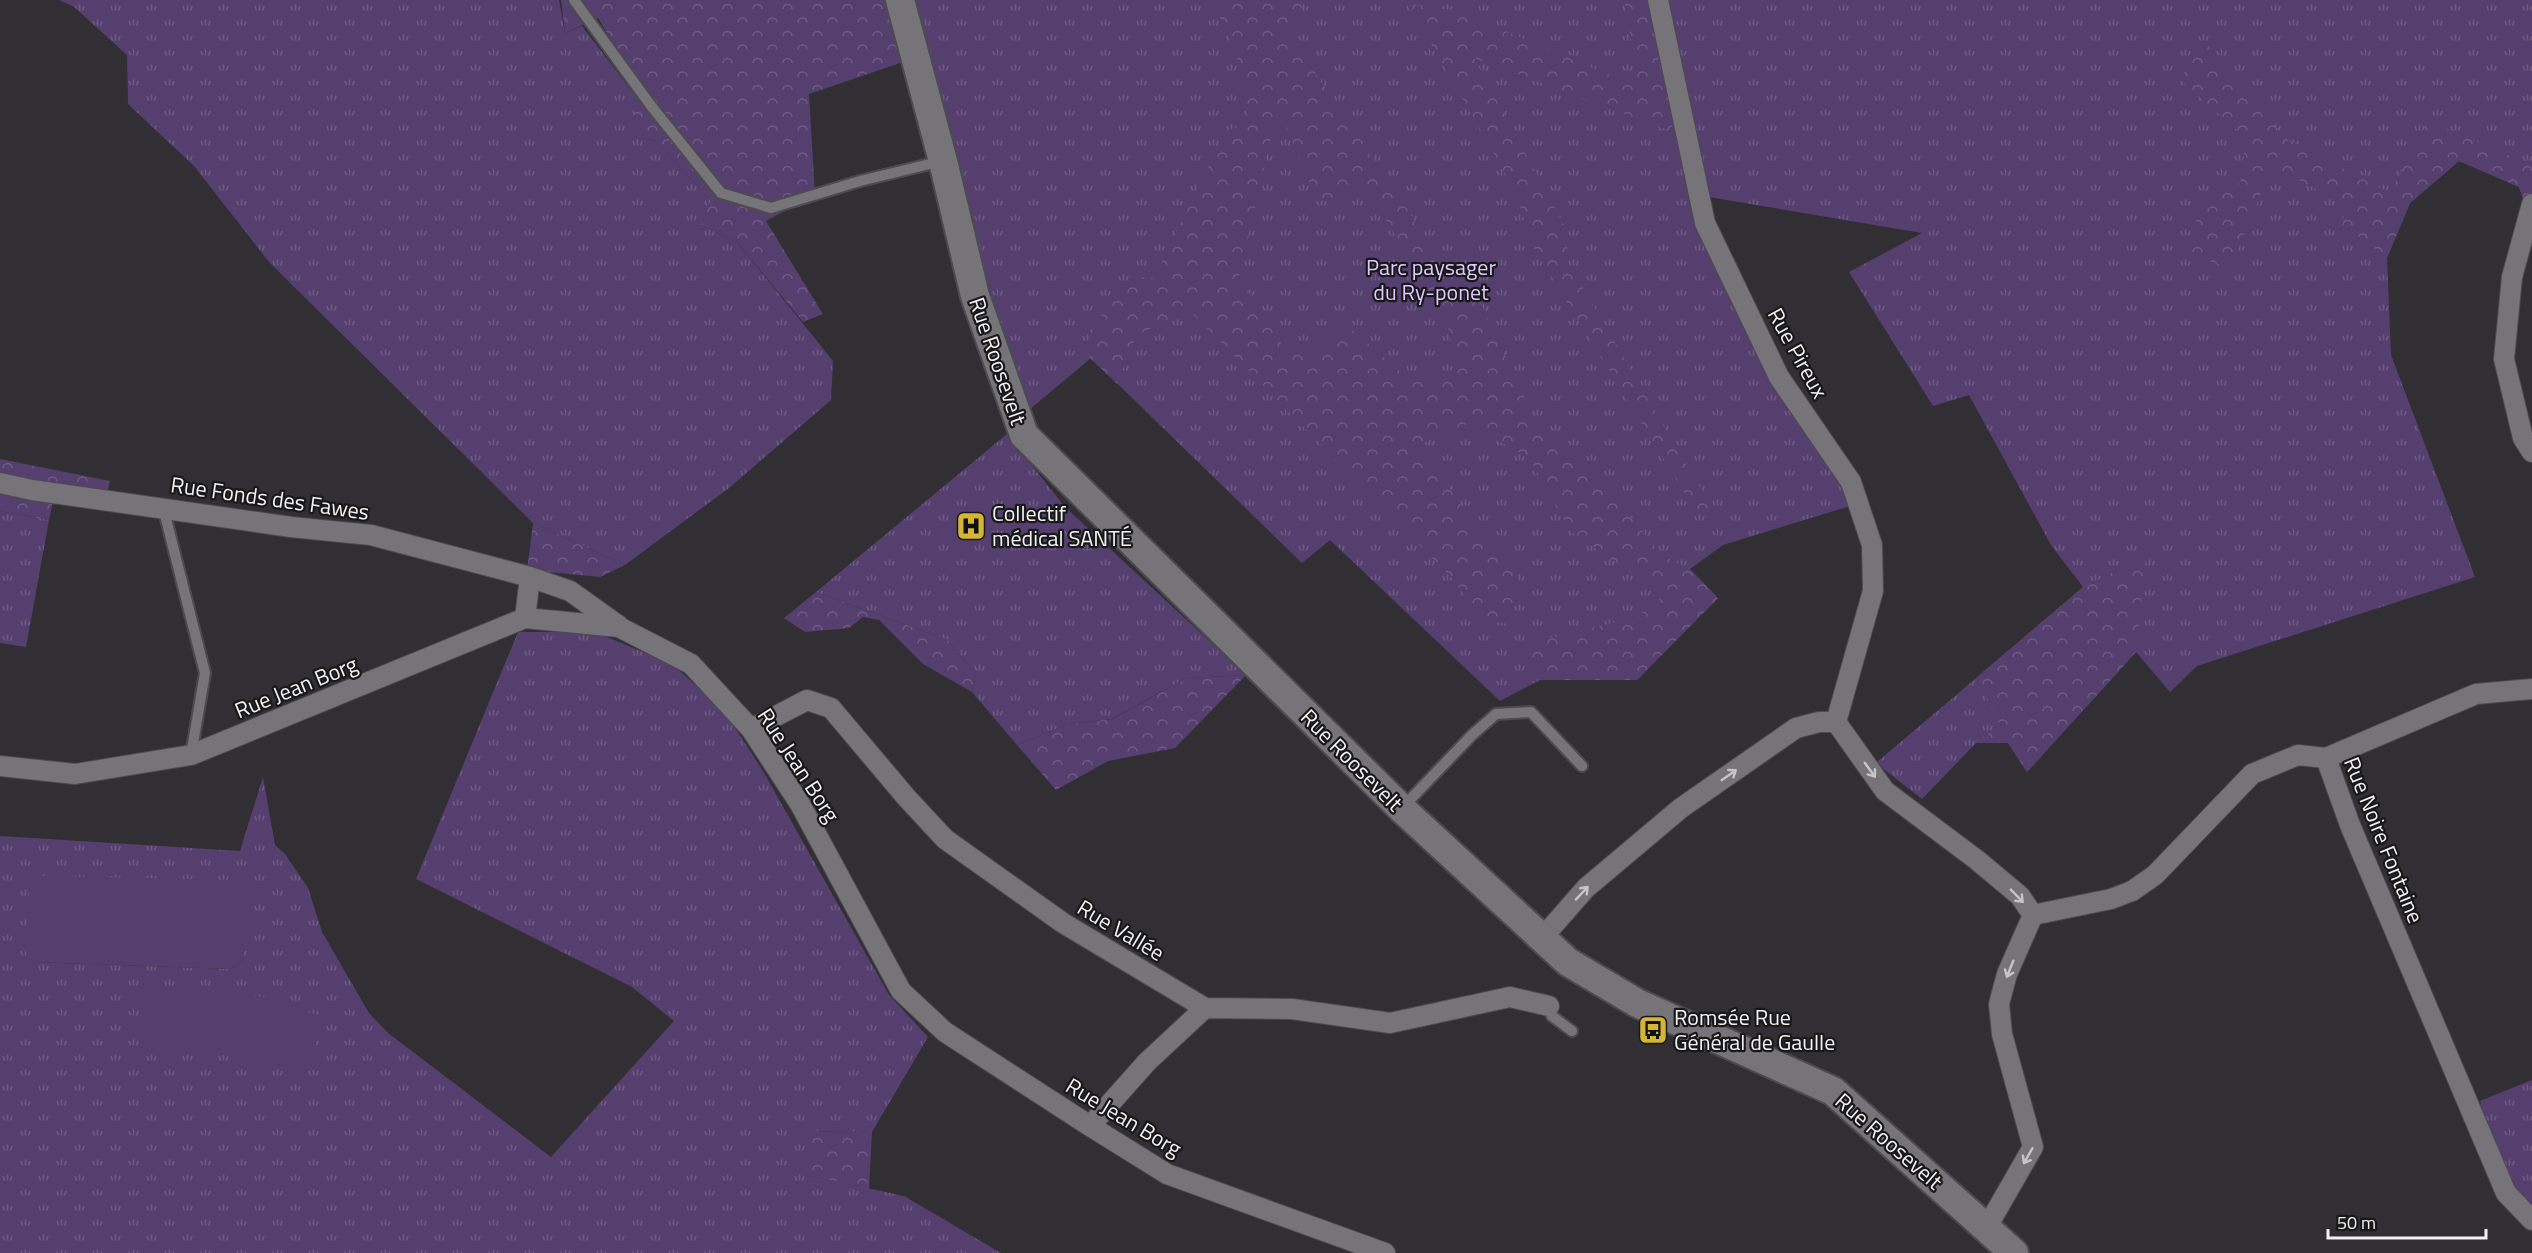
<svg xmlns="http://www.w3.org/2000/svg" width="2532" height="1253" font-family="'Titillium Web',sans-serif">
  <defs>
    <pattern id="grass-tufts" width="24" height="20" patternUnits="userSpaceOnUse" patternTransform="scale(1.5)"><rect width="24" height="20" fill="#553f6f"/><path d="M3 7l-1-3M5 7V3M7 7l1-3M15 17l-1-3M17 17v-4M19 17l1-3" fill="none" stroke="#6e5b84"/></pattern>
    <pattern id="forest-crowns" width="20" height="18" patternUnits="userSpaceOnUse" patternTransform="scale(1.5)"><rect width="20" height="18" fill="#553f6f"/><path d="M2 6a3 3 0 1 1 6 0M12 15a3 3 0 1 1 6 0" fill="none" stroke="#6e5b84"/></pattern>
  </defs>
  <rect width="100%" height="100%" fill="#312f33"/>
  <path fill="url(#grass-tufts)" fill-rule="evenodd" d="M59 0H559L565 33 582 26 634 94V136L655 141 711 200 701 225 737 242 833 361 831 400 729 488 625 565 533 523 269 262 194 166 128 104 127 55 73 6Z
    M902 0H2532V224L2519 187 2459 161 2410 203 2387 258 2391 355 2475 577 2197 666 2170 692 2136 652 2027 772 2008 743H1976L1922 799 1876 763 2083 587 2051 545 1969 395 1933 406 1849 272 1922 233 1709 197 1706 223 1779 377 1851 482 1850 506 1723 545 1690 569 1718 598 1637 680H1540L1500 701 1330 540 1302 563 1091 358 1029 410 1024 435Z
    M1007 434 1065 507 1246 675 1186 678 1112 719 1068 724 1017 745 972 692 976 675 948 640 816 592Z
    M0 511 49 520 26 647 0 643Z
    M518 632H595L672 664 725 712 763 771 889 995 928 1037 872 1132 811 1131V1176L904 1196 1001 1253H0V836L240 851 263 777 275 845 285 854 308 888 322 932 369 1013 388 1033 551 1157 674 1021 632 987 416 879ZM243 960 231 969 34 962Z
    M2532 1080V1214L2506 1193 2480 1101Z"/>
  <path fill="url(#forest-crowns)" fill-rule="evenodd" d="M561 0H887L903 62 809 94 815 195 766 221 823 314 803 322 737 242 701 225 711 200 655 141 634 136V76L598 18 565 33Z
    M1217 0H1286L1303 4 1291 37 1447 269 1477 295 1534 419 1557 452 1588 462 1661 555 1690 569 1718 598 1637 680H1540L1528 643 1637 617 1664 595 1570 531 1529 458 1468 424 1421 444 1477 530 1518 574 1510 624 1482 621 1452 578 1192 313 1137 334 1117 384 1090 358V330L1132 276 1154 278 1226 130 1249 124 1239 63 1217 10ZM1278 107 1317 202 1366 188 1446 317 1458 377H1407L1345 324 1316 350 1285 349 1239 277Z
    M1624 0H1647L1673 132 1474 58 1571 238 1564 256 1712 508 1703 516 1691 503 1531 244 1516 192 1408 4 1455 10 1639 87Z
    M2205 43 2285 138 2390 193 2428 121 2532 165V224L2519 187 2459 161 2410 203 2387 258 2343 225 2344 203 2272 167 2230 269 2184 251 2208 192 2240 183 2246 138 2179 79Z
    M0 459 110 481 106 499 55 492 49 520 0 511Z
    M533 523 625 565 600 577 527 570Z
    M2146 555 2136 652 2027 772 2008 743 1976 742 2000 726 1977 677 2084 587Z
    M816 592 948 640 976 675 972 692 923 664 879 620 863 617 849 628 805 632 784 618Z
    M1246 675 1175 748 1108 761 1056 790 1017 745 1068 724 1113 719 1186 678Z
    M810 1131 872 1132 869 1189 811 1176Z"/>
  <path fill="#553f6f" d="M39 876 240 880 249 893 243 960 231 969 34 962 24 950 30 882Z
    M142 987 264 997 318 1015 314 1070 136 1041Z"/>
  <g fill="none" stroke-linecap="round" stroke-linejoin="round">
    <g stroke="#4c4b4e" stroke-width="14">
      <path id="lane" d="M574 0 652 107 721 193 771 208 860 181 942 161
        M163 507 205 673 191 755
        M1402 808 1472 735 1496 714 1531 712 1582 766
        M1549 1006 1552 1016 1572 1031"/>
    </g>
    <g stroke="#4c4b4e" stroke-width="22">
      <path id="street" d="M1658 0 1705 223 1779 377 1851 482 1872 545 1873 591 1836 722
        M2532 204 2512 277 2504 359 2523 438 2532 452
        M0 483 32 490 291 527 371 535 530 577 570 591 619 626
        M525 618 530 577
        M1836 722 1885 791 1977 860 2020 896 2033 915
        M751 729 807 700 831 708 906 797 945 839 1063 923 1205 1008 1292 1009 1390 1023 1510 997 1549 1006
        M2326 758 2350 825 2506 1193 2532 1220
        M2326 758 2476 694 2532 689
        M0 766 75 774 191 755 525 618 619 627 691 664 751 729 800 804 901 991 945 1032 1090 1126 1167 1174 1385 1253
        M2033 915 2111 899 2132 891 2155 875 2252 774 2298 755 2326 758
        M1543 937 1586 888 1681 808 1796 728 1819 722H1836
        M1090 1126 1147 1062 1205 1008
        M1987 1227 2033 1147 2002 1034 1999 1004 2007 974 2033 915"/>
    </g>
    <g stroke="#4c4b4e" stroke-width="32">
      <path id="secondary" d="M900 0 943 161 975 296 1024 435 1402 809 1568 962 1637 1003 1833 1091 2014 1253"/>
    </g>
    <use href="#lane" stroke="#767478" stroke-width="10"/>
    <use href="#street" stroke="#767478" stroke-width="20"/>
    <use href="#secondary" stroke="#767478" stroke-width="28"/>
  </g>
  <defs><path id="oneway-shaft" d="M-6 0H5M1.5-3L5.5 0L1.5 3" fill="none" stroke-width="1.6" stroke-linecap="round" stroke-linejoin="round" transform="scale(1.5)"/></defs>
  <g stroke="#c7c5c8">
    <use href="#oneway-shaft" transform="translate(1870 770) rotate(54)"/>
    <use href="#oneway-shaft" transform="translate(1729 775) rotate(-35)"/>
    <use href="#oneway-shaft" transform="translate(1582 893) rotate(-47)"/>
    <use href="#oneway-shaft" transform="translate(2017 896) rotate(46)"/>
    <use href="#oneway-shaft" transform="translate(2010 969) rotate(112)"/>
    <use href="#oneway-shaft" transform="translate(2028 1156) rotate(120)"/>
  </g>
  <defs>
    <g id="hospital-square" transform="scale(1.5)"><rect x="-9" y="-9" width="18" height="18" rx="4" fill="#d3b635" stroke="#181819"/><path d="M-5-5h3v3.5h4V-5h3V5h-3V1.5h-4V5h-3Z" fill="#111"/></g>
    <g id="bus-square" transform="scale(1.5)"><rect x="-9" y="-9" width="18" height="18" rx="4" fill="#d3b635" stroke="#181819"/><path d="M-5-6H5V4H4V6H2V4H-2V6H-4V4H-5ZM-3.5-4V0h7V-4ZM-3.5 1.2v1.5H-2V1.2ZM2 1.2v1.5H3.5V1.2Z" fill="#111"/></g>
  </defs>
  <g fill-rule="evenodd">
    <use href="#hospital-square" x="971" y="526"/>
    <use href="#bus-square" x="1653" y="1030"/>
  </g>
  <g text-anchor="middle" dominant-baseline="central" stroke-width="4.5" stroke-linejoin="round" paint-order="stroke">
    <g font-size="22" fill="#dfc8ff" stroke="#181819">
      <text x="1431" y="267">Parc paysager<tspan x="1431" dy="25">du Ry-ponet</tspan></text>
    </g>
    <g font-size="22" fill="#f2f1f3" stroke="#181819">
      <text transform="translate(1798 353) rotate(61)">Rue Pireux</text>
      <text transform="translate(998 361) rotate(71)">Rue Roosevelt</text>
      <text transform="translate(270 498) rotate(8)">Rue Fonds des Fawes</text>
      <text transform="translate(296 687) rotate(-22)">Rue Jean Borg</text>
      <text transform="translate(1352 760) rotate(45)">Rue Roosevelt</text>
      <text transform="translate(799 765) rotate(57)">Rue Jean Borg</text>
      <text transform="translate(2384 840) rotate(68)">Rue Noire Fontaine</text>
      <text transform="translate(1121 930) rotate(31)">Rue Vallée</text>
      <text transform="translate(1124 1117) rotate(31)">Rue Jean Borg</text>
      <text transform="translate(1889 1141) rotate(41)">Rue Roosevelt</text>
    </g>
    <g font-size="22" fill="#f2f1f3" stroke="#181819" text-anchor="start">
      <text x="992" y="513">Collectif<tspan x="992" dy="25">médical SANTÉ</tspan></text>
      <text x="1674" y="1017">Romsée Rue<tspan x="1674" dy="25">Général de Gaulle</tspan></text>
    </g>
  </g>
  <path d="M2328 1229v9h158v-9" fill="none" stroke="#f2f1f3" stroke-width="3"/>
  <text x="2337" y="1229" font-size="18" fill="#f2f1f3" stroke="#181819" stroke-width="4.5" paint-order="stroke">50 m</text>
</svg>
